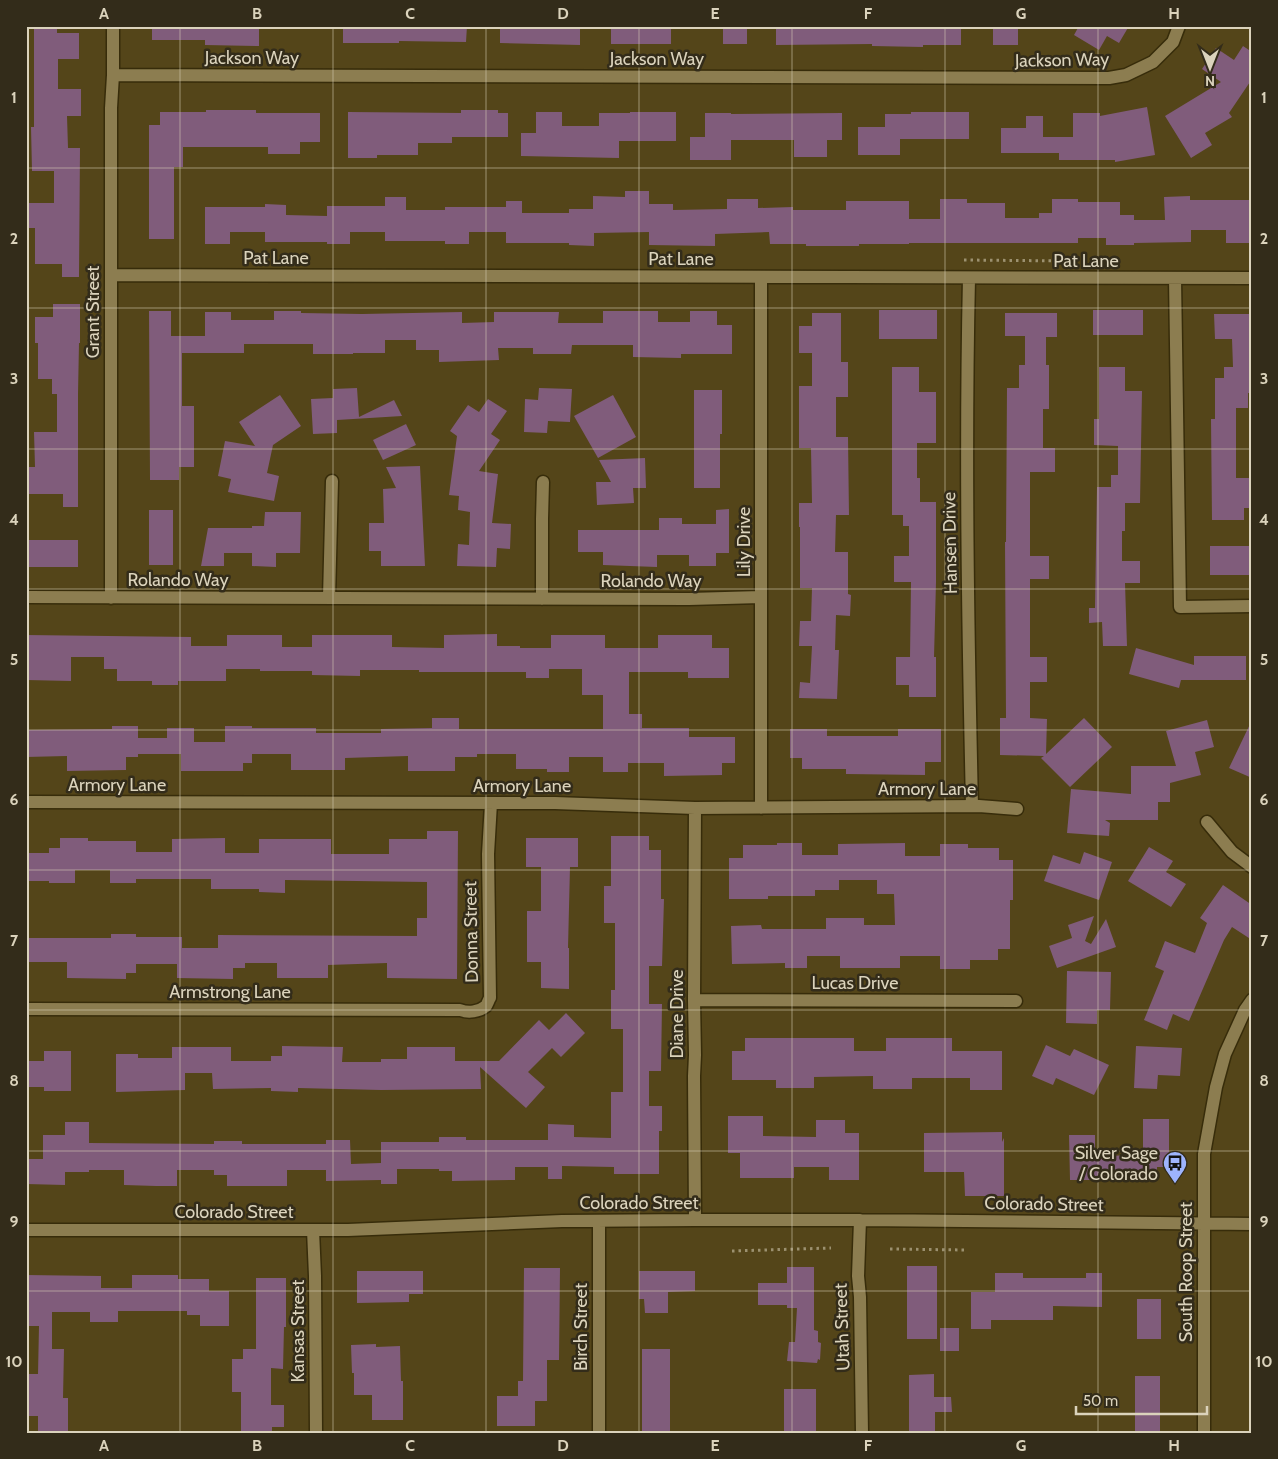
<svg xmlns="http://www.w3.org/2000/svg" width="1278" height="1459" font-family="Cabin,sans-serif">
  <rect width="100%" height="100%" fill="#544519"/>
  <path fill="#805c7b" d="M34 26H57V33H79V59H58V89H81V116H67L68 148H80L79 277H62V264H35V228H28V203H54V171H32L31 127H34Z
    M152 26H259V46L205 45V40H152Z
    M343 26H467L466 42 399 41V43H343Z
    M500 26H580V45L500 43Z
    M611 26H671V44H611Z
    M723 26H747V44H723Z
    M776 26H961V45H923V47L872 46V44L776 45Z
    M993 26H1018V45H993Z
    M1079 26H1129L1119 43 1107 36 1099 50 1074 35Z
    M1243 46 1252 52V79L1229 113 1232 117 1205 133 1212 145 1191 158 1165 116 1221 82 1202 69 1216 48 1234 60Z
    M1147 107 1155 155 1115 162V160H1059V153H1001V128H1026V116H1043V137H1073V113H1100V116Z
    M206 110H256V113H320V142H300V154H268V147H183V167H174V239H149V125H160V112H206Z
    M461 110H498V113H508V137H452V143H418V155H377V158H348V112L461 113Z
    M536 112H562V126H599V113H630V112H676V141H619V158L521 156V133H536Z
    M911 112H969V139H900V155H858V127H885V114H911Z
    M705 113H731V114L842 113V140H827V157H794V140H731V160H690V137H705Z
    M625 191H649V204H673V210L727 209V199H758V208L793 207V210H846V201H909V219H940V199H967V203H1005V218H1039V213H1052V199H1078V202H1120V215H1134V220H1165L1164 197 1190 196V200H1249V243H1226V230H1191V242L1134 243V245H1106V238H1078V243H909V244H859V246H806V244H770L769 232 715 234V246L649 245V232L594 233V246L569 245V243H506V232H469V244H445V241H385V232H350V244H327V242H265V232H230V244H205V207H265V204L286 205V215L327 216V206H385V197H406V210H445V207H506V201H522V213H569V209H593V196L625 197Z
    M53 304H80V343H79L78 394V507H63V494H26V467H35L34 432H57V394H52V379H38V343H35V317H53Z
    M879 310H937V339H879Z
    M1093 310H1143V335H1093Z
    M149 311H171V336H205V312H231V320H274V311H301V313L362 314 462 312V323L494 322V312H559L558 323H603V311H658V322H690V311H717V325H732V354H681V358L633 357V345H572L571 354H533V348H498L499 360 439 362V350H416V340H385V353H353V354H313V344H244V353H182V406H194V467H179V480H150Z
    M812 313H841V362H848V397H836V437H848L849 515H836L835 552H848V594L851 595 850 616 836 615 835 650H839L837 699 799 698 800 682 810 683 812 646H799L800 621H811L812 588H800V527H799V503H812L811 448H799V386H812V353H799V326H812Z
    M1005 313H1057V337H1046V365H1049V409H1043V448H1055V472H1030V556H1049V579H1030V657H1047V682H1030V718L1047 719 1046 754 1084 718 1112 747 1070 787 1041 758 1044 756 1000 755V718H1006L1005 542H1006L1007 388H1019V365H1025V336H1005Z
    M1214 314H1252V393H1248V408H1236V478H1252V508H1244V520H1212L1211 419H1215V378H1224V367H1233L1232 339H1215Z
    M892 367H919V392H936V443H917V478H920V502H936V582L934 657H936V697H909V685H896V657H910L911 582H894V556H909V526H903V515H892Z
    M1099 367H1125V391H1142L1140 503H1125V531H1122V561H1140V583H1125L1127 646H1103L1102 622 1089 623V608H1095L1097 487H1111V475H1118V446L1094 445V419H1099Z
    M357 388 359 417 394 400 402 416 337 420V433L313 434 311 399 333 398V389Z
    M539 388 572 389 570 422 548 421 547 433 524 432 525 399 538 400Z
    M694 390H722V434H720V488H694Z
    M280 395 301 426 273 445 267 473 279 476 274 501 228 492 231 479 218 476 225 441 255 446 239 422Z
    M613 395 636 437 598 458 574 416Z
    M488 399 507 411 491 434 500 440 479 471 498 474 492 523 511 524 510 549 497 548 496 567 457 566 458 544 469 545 470 512 458 510 459 496 449 495 457 436 450 431 468 405 479 412Z
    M406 424 416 445 383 460 373 440Z
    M645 458 646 488H633L634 503 597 505 596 482H611L599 460Z
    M420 466 425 566H381V551H369V523H384L383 489 396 488 386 467Z
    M729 509V553H716V566H689V555H657V567L603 565V552H578V530H659V518H682V524H716V510Z
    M149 510H173V565H149Z
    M265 512H301L300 553H276V567L252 566V553H224V566H201L208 528H252V526H264Z
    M26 540H78V567H26Z
    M1210 546H1252V575H1210Z
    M497 634V646H520V648H551V635H605V648H658V635H712V648H729V678H688V672H629V714H642V728H689V737H735V763H722V775L664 776V763H628V772H603V757H569V772H547V769H516V754H477V757H455V771H408V756L345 758V770H291V754H252V763H243V771H181V754H138V757H126V770L67 771V756L26 757V730L112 729V726H138V738H167V728H194V742H225V726H252V728H316V733H381V729L432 728V718H459V729H603V695H582V669H549V678H526V672H419V670H360V676L312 675V671H260V669H226V681H178V685H152V681H117V669H104V657H71V681L26 680V635L191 637V646H227V635H282V647H312V635H392V647L444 648V635Z
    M1136 648 1194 665V656H1246V680H1181L1179 688 1129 674Z
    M1207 720 1214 747 1195 752 1201 775 1170 783V802H1158V820H1105L1110 823 1109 836 1067 833 1071 789 1131 794V766H1176L1166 731Z
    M1252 720V778L1229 768Z
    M790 729H827V736H898V729H941V762H925V775L846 774V769H802V758H790Z
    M427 831H458L457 979 387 978V963L328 965V978H277V963H245V968H233V979L177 978V964H136V973H126V979L67 978V962H26V938H111V934H136V937H182V948H218V935L417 936V918H427V882L285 880V893L259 892V889H211V879H136V883H110V870H75V883H49V881H26V853H49V848H60V838H88V841H136V852H172V839L225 838V853H259V839H331V854H389V839H427Z
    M611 836H649V850H661V899H664L662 966H649V1004H662L661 1071H649V1106H662V1131H659V1174H614V1167L562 1166V1179H548V1167H515V1180L452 1181V1171H439V1169H397V1184H381V1180L326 1181V1170H287V1186H227V1175H214V1170H177V1186H156L124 1185V1170H89V1172H65V1185L26 1184V1159H43V1135H65V1122H89V1143L214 1144V1141H242V1144H326V1140H350L351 1164 381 1163V1142H439V1137H466V1140H548V1124L574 1125V1137L611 1138V1092H623V1029H611V990H615V923H604V886H611Z
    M526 838H578V867H570L568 948H569V989L541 988V962H527V911H541V867H526Z
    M777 843H802V855H838V844L905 843V856H940V844H968V848H999V860H1013V900H1010V949H998V960H970V969H940V956H900V968H840V956H807V968H785V963L732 964 731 926 761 925 762 929H826V918H864V925H895L894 894H877V880H839V890H815V896H768V899H729V858H743V845H777Z
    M1149 847 1173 861 1166 872 1186 884 1171 907 1128 881Z
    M1084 852 1112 862 1099 900 1044 881 1053 855 1080 864Z
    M1223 885 1252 905V940L1232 927 1224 940 1189 1021 1173 1014 1167 1030 1144 1020 1164 971 1155 967 1165 941 1195 953 1207 923 1200 918Z
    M1094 916 1085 941 1091 944 1106 919 1116 947 1057 968 1049 946 1072 938 1068 925Z
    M1067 971 1111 972 1110 1010H1097V1024L1066 1023Z
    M566 1013 585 1033 561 1057 552 1048 528 1072 545 1087 526 1108 480 1067 481 1089 381 1090 298 1088V1092L271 1091V1088L213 1089 212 1073H185V1090L116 1092V1054H138V1058H172V1047H231V1061H271V1056H282V1046L343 1047 342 1062H381V1059H407V1047H455V1061H499L539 1020 549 1030Z
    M745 1038H854V1051H886V1038H952V1051H1002V1090H970V1078H912V1089H873V1076L814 1077V1088H776V1080H732V1051H745Z
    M1046 1045 1070 1056 1074 1049 1109 1065 1094 1095 1056 1078 1053 1085 1032 1076Z
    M1136 1046 1182 1048 1180 1076 1158 1075 1157 1089 1134 1088Z
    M44 1051H71V1091H44V1087H26V1061H44Z
    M728 1116H763V1136L816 1137V1120H845V1133H859V1180H829V1167H794V1178H740V1153H728Z
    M1143 1119H1169V1167H1157V1180H1070L1069 1135H1095V1157L1143 1154Z
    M1002 1132V1142L1004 1138V1196H965L964 1172H924V1133Z
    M907 1266H937V1339H907Z
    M787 1267H814V1330L818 1331V1342L821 1343 820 1360 818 1359 817 1363 787 1361 789 1342H795L797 1308H787V1305H758V1283H787Z
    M524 1268H560L559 1360H547V1401H535V1426H497V1396H518V1381H523Z
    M357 1271H423V1294H409V1302L357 1303Z
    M639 1271H695V1291L668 1292V1313H645L644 1299H639Z
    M995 1273H1023V1278H1086V1273H1102V1307L1053 1306V1320H991V1329H971V1292H995Z
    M26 1275 101 1276V1288H132V1275H178V1279H209V1291H229V1326H200V1315H187V1311H118V1322H90V1312H52V1349H64L63 1398H68V1433H38V1416H26V1374H38L39 1326H26Z
    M256 1278H286V1327H284L283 1369 271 1368V1405H284V1427H272V1433H241V1392H232V1359H243V1349H256Z
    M1137 1299H1161V1339H1137Z
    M940 1328H959V1351H940Z
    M376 1344V1347L400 1346 401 1381H403V1420H372V1395H354V1373H352L351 1345Z
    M642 1349H670V1433H642Z
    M934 1374V1397H951L952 1412H935V1433H909V1375Z
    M1135 1376H1160V1433H1135Z
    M784 1389H816V1432H784Z"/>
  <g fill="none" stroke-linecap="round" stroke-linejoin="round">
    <g stroke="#372c0a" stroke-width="15">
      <path id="minor" d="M113 75 1109 78 1126 75 1153 62 1173 42 1179 26
        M111 275 1252 278
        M761 277V808
        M969 278C965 454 968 630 972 806
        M1175 278 1180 607 1252 606
        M26 597 689 599 761 597
        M111 598V108L113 75V26
        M329 598 332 481
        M542 599V519L543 482
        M26 802 555 803 695 808 979 806 1017 809
        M695 808 694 1000 695 1055 694 1076 695 1220
        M1207 822 1232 852 1252 867
        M694 1000 1016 1001
        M26 1009 460 1010C468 1013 479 1012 486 1006 487 1005 489 999 490 998L488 854 491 803
        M860 1220 858 1276 860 1297 862 1433
        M599 1221V1433
        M26 1230H348L562 1221 695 1220H860L1252 1224
        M313 1230 315 1276 316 1433
        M1204 1433V1154L1216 1087 1225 1054 1245 1010 1252 1000"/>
    </g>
    <path stroke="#9c9170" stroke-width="3" stroke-dasharray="2.5 4" stroke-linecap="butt" d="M964 260 1071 261
      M890 1249 966 1250
      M732 1251 831 1248"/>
    <use href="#minor" stroke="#8c7d50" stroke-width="12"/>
  </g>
  <path fill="none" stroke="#dbd3bc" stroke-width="1" stroke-opacity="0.55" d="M180 26V1433M333 26V1433M486 26V1433M639 26V1433M792 26V1433M945 26V1433M1098 26V1433M26 168H1252M26 308H1252M26 449H1252M26 589H1252M26 730H1252M26 870H1252M26 1010H1252M26 1151H1252M26 1291H1252"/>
  <defs>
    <g id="bus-pin" transform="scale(1.25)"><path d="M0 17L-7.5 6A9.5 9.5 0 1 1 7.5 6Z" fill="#9eb4fd" stroke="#332c1a"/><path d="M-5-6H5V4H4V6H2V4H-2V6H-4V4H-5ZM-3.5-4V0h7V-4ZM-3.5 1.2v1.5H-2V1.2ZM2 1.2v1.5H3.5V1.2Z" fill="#111"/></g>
  </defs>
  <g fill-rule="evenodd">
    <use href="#bus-pin" x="1175" y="1163"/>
  </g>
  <g text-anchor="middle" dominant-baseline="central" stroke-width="5" stroke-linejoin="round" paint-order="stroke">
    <g font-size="18" fill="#dbd3bc" stroke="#332c1a">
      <text x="252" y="58">Jackson Way</text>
      <text x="657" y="59">Jackson Way</text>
      <text transform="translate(1062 60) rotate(-1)">Jackson Way</text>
      <text x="276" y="258">Pat Lane</text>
      <text x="681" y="259">Pat Lane</text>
      <text x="1086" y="261">Pat Lane</text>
      <text transform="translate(93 312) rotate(-90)">Grant Street</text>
      <text transform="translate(744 542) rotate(-90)">Lily Drive</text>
      <text transform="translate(950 543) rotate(-91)">Hansen Drive</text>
      <text x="178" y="580">Rolando Way</text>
      <text x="651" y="581">Rolando Way</text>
      <text x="117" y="785">Armory Lane</text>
      <text x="522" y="786">Armory Lane</text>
      <text x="927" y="789">Armory Lane</text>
      <text transform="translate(471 932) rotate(-91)">Donna Street</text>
      <text x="855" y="983">Lucas Drive</text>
      <text x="230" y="992">Armstrong Lane</text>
      <text transform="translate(677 1014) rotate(-90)">Diane Drive</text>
      <text x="639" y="1203">Colorado Street</text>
      <text transform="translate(1044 1204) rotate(1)">Colorado Street</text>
      <text x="234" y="1212">Colorado Street</text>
      <text transform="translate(1186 1272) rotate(-90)">South Roop Street</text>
      <text transform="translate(581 1327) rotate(-90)">Birch Street</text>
      <text transform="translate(842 1327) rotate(-92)">Utah Street</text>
      <text transform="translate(298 1331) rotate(-90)">Kansas Street</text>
    </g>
    <g font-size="18" fill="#dbd3bc" stroke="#332c1a" text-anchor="end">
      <text x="1158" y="1153">Silver Sage<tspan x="1158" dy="21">/ Colorado</tspan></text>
    </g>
  </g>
  <rect width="1278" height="1459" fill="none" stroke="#332c1a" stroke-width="55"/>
  <g transform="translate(1210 68) rotate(180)" stroke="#332c1a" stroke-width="4" paint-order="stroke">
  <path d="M0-4L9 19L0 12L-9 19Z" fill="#dbd3bc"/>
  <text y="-8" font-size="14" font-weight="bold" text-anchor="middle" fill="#dbd3bc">N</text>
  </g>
  <path d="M1076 1406v8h131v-8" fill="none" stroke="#dbd3bc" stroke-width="2.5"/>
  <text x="1083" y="1406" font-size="15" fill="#dbd3bc" stroke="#332c1a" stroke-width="4" paint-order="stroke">50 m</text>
  <rect x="28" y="28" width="1222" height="1404" fill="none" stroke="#dbd3bc" stroke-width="2"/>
  <g font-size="16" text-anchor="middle" font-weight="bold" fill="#dbd3bc">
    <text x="104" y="19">A</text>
    <text x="257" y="19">B</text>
    <text x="410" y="19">C</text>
    <text x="563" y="19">D</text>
    <text x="715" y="19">E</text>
    <text x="868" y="19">F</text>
    <text x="1021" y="19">G</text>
    <text x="1174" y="19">H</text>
    <text x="14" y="103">1</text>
    <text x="1264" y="103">1</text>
    <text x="14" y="244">2</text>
    <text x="1264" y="244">2</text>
    <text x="14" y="384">3</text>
    <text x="1264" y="384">3</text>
    <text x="14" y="525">4</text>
    <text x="1264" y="525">4</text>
    <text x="14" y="665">5</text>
    <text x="1264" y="665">5</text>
    <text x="14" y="805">6</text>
    <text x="1264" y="805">6</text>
    <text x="14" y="946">7</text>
    <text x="1264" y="946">7</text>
    <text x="14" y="1086">8</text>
    <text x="1264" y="1086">8</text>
    <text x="14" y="1227">9</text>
    <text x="1264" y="1227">9</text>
    <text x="14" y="1367">10</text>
    <text x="1264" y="1367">10</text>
    <text x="104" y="1451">A</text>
    <text x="257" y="1451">B</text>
    <text x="410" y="1451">C</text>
    <text x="563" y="1451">D</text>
    <text x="715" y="1451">E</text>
    <text x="868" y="1451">F</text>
    <text x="1021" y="1451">G</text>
    <text x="1174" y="1451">H</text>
  </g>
</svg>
